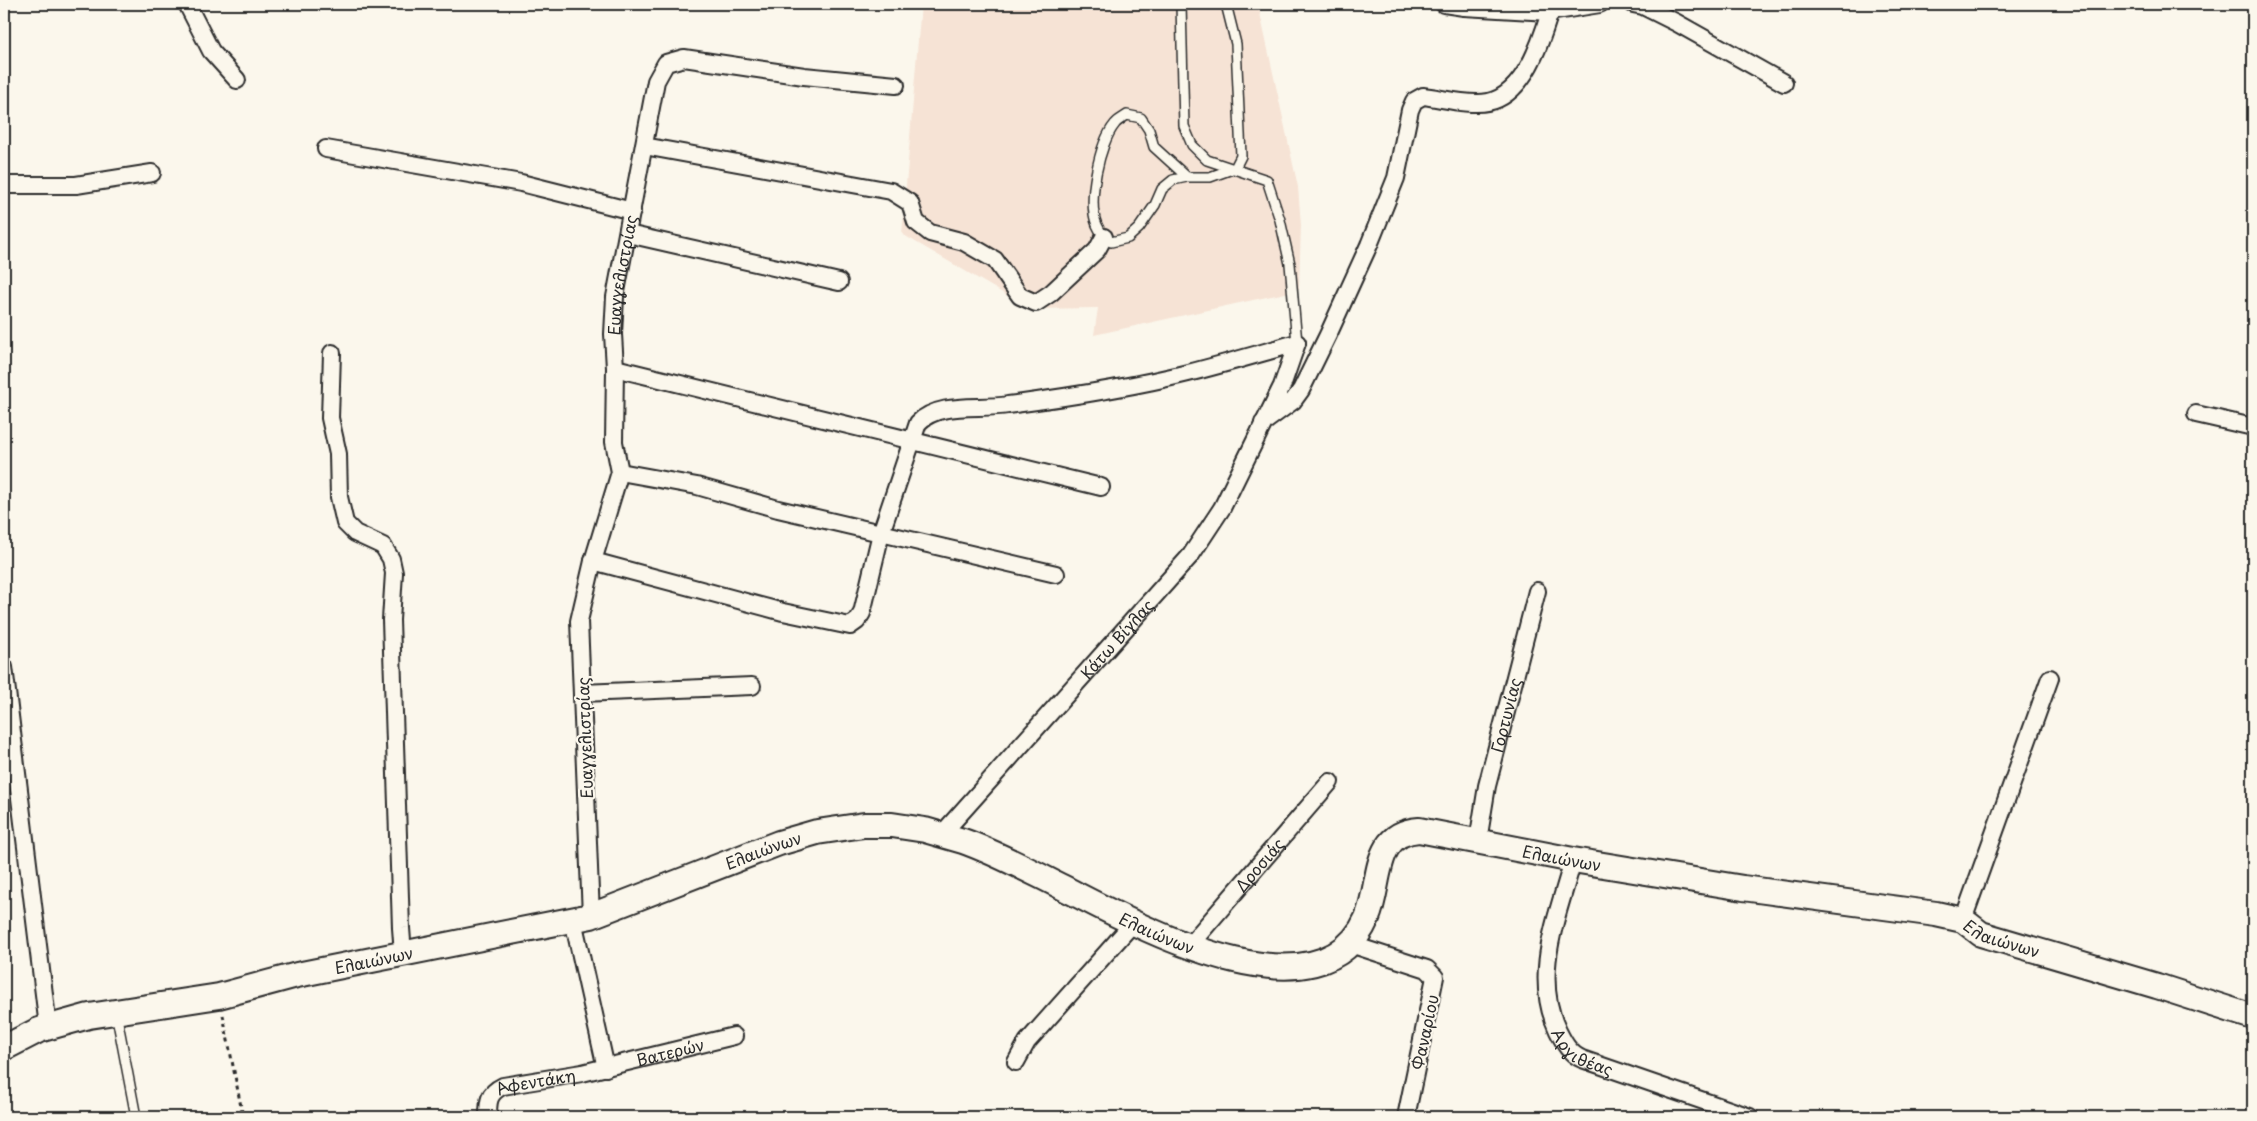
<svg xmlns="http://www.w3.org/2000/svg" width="2257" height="1121" font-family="'Playpen Sans',sans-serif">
  <rect width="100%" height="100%" fill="#fbf7ec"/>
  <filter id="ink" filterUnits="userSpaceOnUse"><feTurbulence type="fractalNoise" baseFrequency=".02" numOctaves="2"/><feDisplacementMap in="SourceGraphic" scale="10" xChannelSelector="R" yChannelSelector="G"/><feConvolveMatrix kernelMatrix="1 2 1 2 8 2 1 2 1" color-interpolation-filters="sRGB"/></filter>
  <g filter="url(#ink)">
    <path fill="#f6e3d5" d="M921 4H1258L1298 187 1301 225 1299 290 1094 335 1098 308 1030 309 902 234Z"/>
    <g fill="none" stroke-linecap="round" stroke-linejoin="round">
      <g stroke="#2b2b2b" stroke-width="12">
        <path id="lane" d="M1181 4 1184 126 1192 145 1207 160 1267 180 1280 220 1290 264 1297 343
          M1187 177 1173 180 1162 189 1155 205 1139 228 1128 238 1111 242C1105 238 1100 232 1097 225 1087 202 1099 143 1115 124 1118 120 1123 118 1127 115L1141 118 1149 130 1154 147 1187 177H1210L1235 168 1241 156 1236 44 1226 4
          M116 1012 136 1117"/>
      </g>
      <g stroke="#2b2b2b" stroke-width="20">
        <g id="street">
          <path d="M187 4 211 51 237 80"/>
          <path d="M1444 4 1464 7 1550 12 1600 4"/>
          <path d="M1633 4 1643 6 1677 23 1784 83"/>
          <path d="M644 146 891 191 910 203 916 222 930 233 964 242 995 260 1020 296 1036 303 1051 293 1097 250 1104 237"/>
          <path d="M326 149 521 183 632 211"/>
          <path d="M4 185H76L152 173"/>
          <path d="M628 234 839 282"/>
          <path d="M332 353 330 418 338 454 339 497 345 523 355 533 383 546 391 559 394 573 391 620 401 928 403 954"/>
          <path d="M615 368 1101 487"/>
          <path d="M2196 414 2253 427"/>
          <path d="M1263 423 1293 401 1301 390 1328 335 1369 245 1396 178 1410 110 1414 101 1423 96C1441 98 1470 106 1488 102 1524 95 1541 42 1550 12"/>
          <path d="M620 472 697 486 778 509 1056 574"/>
          <path d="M593 561 783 612 850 626 857 621 862 613 881 533 918 423C939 401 979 410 1008 405 1068 397 1129 388 1188 373 1224 364 1261 353 1297 343"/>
          <path d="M4 667 48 1027"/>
          <path d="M582 693 752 686"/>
          <path id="s1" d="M942 834 1191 555 1222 508 1282 386 1297 343"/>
          <path id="s2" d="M1478 841 1487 786 1537 591"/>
          <path id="s3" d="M1573 860C1558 916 1531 975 1558 1031 1564 1043 1570 1054 1582 1059L1750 1117"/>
          <path id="s4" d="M591 916 579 621 593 561 620 472 614 442 615 368 613 334 615 297 656 81 666 63 684 58 804 76 896 85"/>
          <path d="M573 920 606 1068"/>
          <path d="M1963 920 2050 678"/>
          <path d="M1350 944 1427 969 1435 977 1406 1117"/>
          <path id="s5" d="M1188 947 1330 782"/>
          <path d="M1016 1062 1027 1042 1134 922"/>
          <path id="s6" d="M488 1117C488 1102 488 1093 503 1086L582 1073 734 1036"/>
        </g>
      </g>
      <g stroke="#2b2b2b" stroke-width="28">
        <g id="secondary">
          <path id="s7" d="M4 1048 39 1030 89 1016 219 996 297 975 591 916 779 843 817 832 864 825H892L925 830 963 841C997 853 1030 871 1062 887 1131 922 1319 1028 1367 918 1382 884 1371 833 1419 830L1573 860 1743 888 1936 914 1963 920 1981 934 2157 986 2253 1017"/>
        </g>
      </g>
      <path stroke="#2b2b2b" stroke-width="3" stroke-dasharray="4 4" stroke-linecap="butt" d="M223 1015 243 1117"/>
      <use href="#lane" stroke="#fbf7ec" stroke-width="9"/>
      <use href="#street" stroke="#fbf7ec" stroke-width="16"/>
      <use href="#secondary" stroke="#fbf7ec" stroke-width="24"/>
    </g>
  </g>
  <g text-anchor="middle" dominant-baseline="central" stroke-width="4.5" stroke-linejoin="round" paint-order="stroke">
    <g font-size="16" fill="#2b2b2b" stroke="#fbf7ec">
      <text stroke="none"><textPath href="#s4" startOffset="648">Ευαγγελιστρίας</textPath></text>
      <text stroke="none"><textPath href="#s1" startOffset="262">Κάτω Βίγλας</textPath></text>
      <text stroke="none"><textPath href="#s2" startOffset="129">Γορτυνίας</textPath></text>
      <text transform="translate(584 738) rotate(-92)">Ευαγγελιστρίας</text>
      <text stroke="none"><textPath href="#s7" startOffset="788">Ελαιώνων</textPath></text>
      <text stroke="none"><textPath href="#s7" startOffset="1700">Ελαιώνων</textPath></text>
      <text stroke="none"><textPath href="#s5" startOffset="109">Δροσιάς</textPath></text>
      <text stroke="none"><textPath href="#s7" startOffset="1208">Ελαιώνων</textPath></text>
      <text stroke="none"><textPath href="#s7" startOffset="2150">Ελαιώνων</textPath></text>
      <text stroke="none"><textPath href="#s7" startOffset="382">Ελαιώνων</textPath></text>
      <text transform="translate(1424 1032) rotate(-78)">Φαναρίου</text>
      <text stroke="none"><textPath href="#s3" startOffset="210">Αργιθέας</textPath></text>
      <text stroke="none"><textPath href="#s6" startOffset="208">Βατερών</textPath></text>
      <text stroke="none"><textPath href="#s6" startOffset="70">Αφεντάκη</textPath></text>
    </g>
  </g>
  <rect width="2257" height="1121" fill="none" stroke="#fbf7ec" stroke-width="20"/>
  <rect x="10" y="10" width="2237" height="1101" fill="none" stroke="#2b2b2b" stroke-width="2" filter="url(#ink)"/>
</svg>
